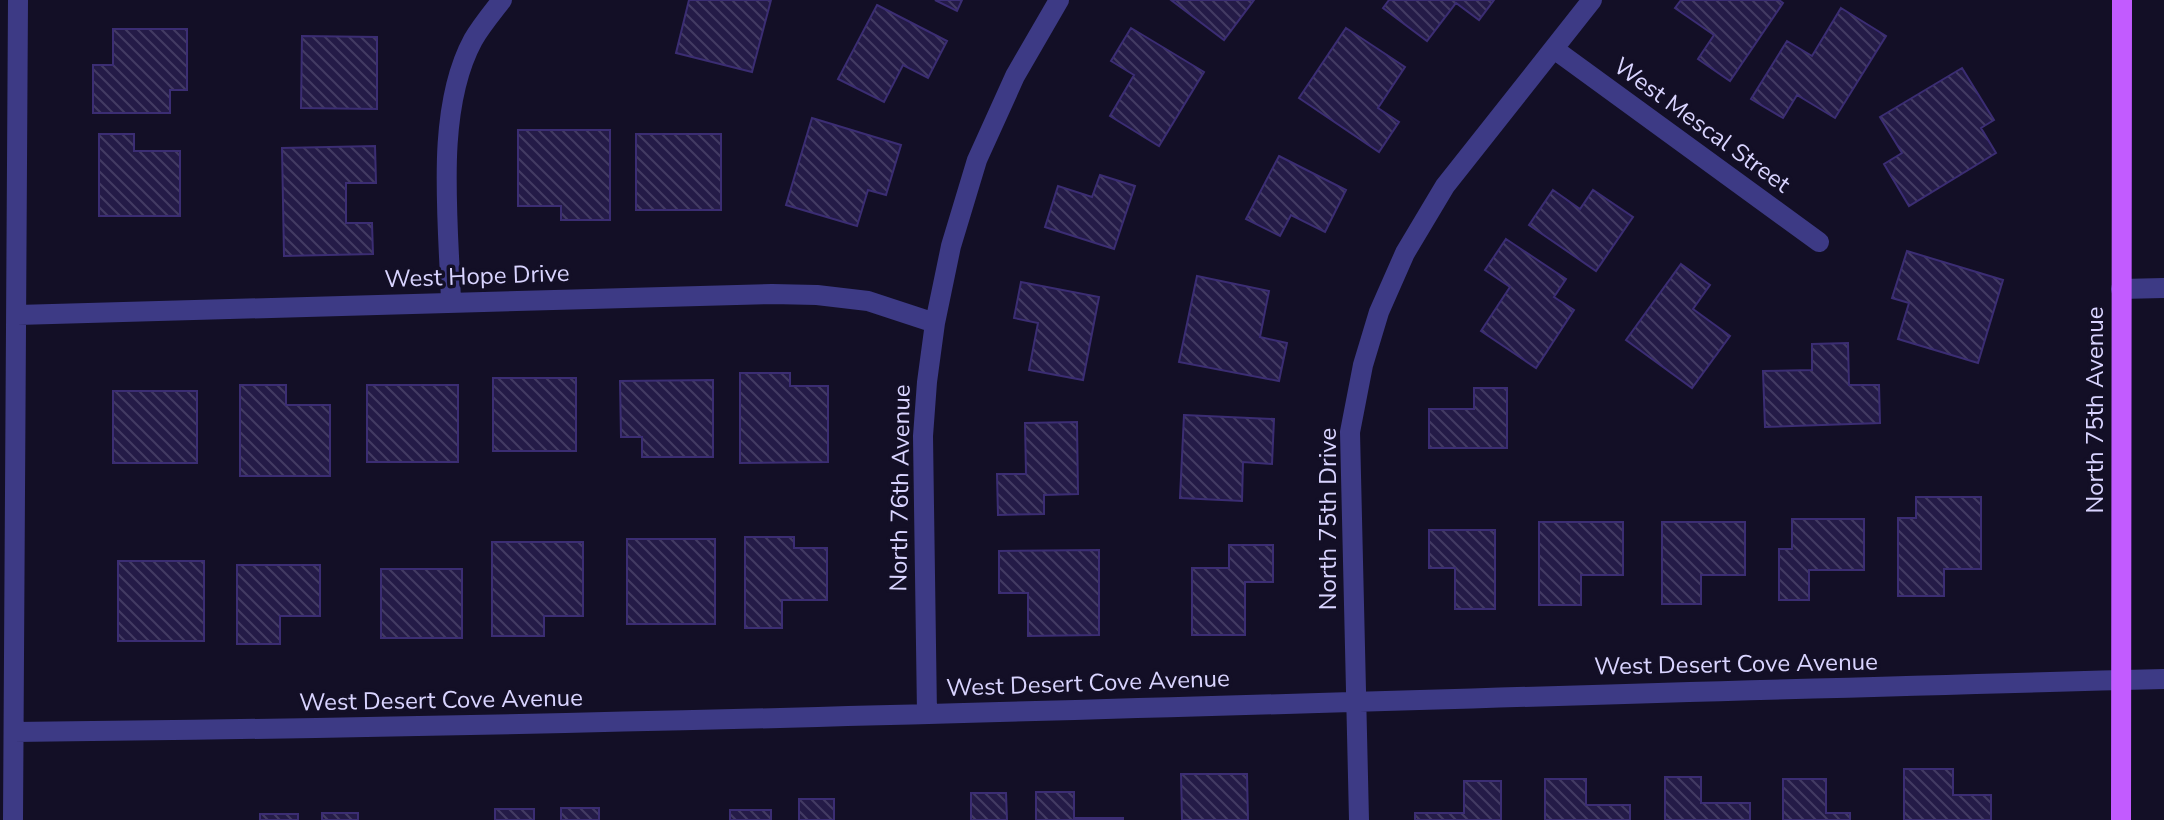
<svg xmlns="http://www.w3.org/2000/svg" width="2164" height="820" font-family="'Nunito Sans',sans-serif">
  <defs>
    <pattern id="building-back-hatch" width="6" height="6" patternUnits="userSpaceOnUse" patternTransform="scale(2)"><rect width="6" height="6" fill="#241b47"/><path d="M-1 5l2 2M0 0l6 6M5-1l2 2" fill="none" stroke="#433b63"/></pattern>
  </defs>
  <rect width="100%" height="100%" fill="#130f26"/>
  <path fill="url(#building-back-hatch)" stroke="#3b2d73" stroke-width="2" d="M689 0H771L752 72 676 53Z
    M935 0H962L957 11Z
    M1171 0H1254L1224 40Z
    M1389 0H1494L1479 20 1456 3 1427 41 1383 8Z
    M1681 0H1779L1783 3 1730 81 1698 59 1714 35 1675 8Z
    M877 5 947 41 928 78 903 65 884 102 838 79Z
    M1841 8 1886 36 1835 118 1797 95 1783 118 1751 99 1787 41 1812 56Z
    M1131 28 1204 72 1159 146 1110 116 1134 75 1111 61Z
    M1346 28 1405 67 1378 108 1399 122 1379 152 1299 98Z
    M113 29H187V90H170V113H93V65H113Z
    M302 36 377 37V109L301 108Z
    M1962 68 1994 120 1981 128 1996 153 1909 206 1884 164 1902 153 1880 117Z
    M812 118 901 145 886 195 868 190 857 226 786 205Z
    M518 130H610V220H561V206H518Z
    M99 134H134V151H180V216H99Z
    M636 134H721V210H636Z
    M375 146 376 183H346V223H372L373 254 284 256 282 148Z
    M1279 156 1346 190 1325 232 1291 215 1280 236 1246 219Z
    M1100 175 1135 186 1114 249 1045 227 1058 186 1092 197Z
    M1553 190 1580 209 1593 190 1633 217 1596 271 1529 225Z
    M1506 239 1566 279 1554 297 1574 310 1536 368 1481 331 1510 287 1485 270Z
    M1907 251 2003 280 1978 363 1898 339 1909 303 1892 298Z
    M1681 264 1710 285 1693 309 1730 336 1692 388 1626 340Z
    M1197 276 1269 291 1260 337 1287 343 1279 381 1179 362Z
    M1021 282 1099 297 1083 380 1029 370 1038 323 1014 318Z
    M1848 343 1849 385H1879L1880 423 1765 427 1763 371 1812 370V344Z
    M740 373H790V386H828V462L740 463Z
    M493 378H576V451H493Z
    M713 380V457H642V437H621L620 381Z
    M240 385H286V405H330V476H240Z
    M367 385H458V462H367Z
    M1474 388H1507V448H1429V409H1474Z
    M113 391H197V463H113Z
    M1184 415 1274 419 1272 464 1243 462 1242 501 1180 498Z
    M1077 422 1078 494 1044 495V514L998 515 997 474H1026L1025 423Z
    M1916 497H1981V569H1944V596H1898V518H1916Z
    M1792 519H1864V570H1809V600H1779V549H1792Z
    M1539 522H1623V575H1581V605H1539Z
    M1662 522H1745V575H1701V604H1662Z
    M1429 530H1495V609H1455V568H1429Z
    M745 537H794V548H827V600H782V628H745Z
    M627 539H715V624H627Z
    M492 542H583V616H544V636H492Z
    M1229 545H1273V582H1245V635H1192V568H1229Z
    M1099 550V635L1028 636V593H999V551Z
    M118 561H204V641H118Z
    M237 565H320V616H280V644H237Z
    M381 569H462V638H381Z
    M1904 769H1953V795H1991V820H1904Z
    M1181 774H1247L1248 820H1182Z
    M1665 777H1701V803H1750V820H1665Z
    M1545 779H1586V805H1630V820H1545Z
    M1783 779H1826V813H1850V820H1783Z
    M1464 781H1501V820H1415V813H1464Z
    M1036 792H1074V818H1123V820H1036Z
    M971 793H1006L1007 820H971Z
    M799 799H834V820H799Z
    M561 808H599V820H561Z
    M495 809H534V820H495Z
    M730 810H771V820H730Z
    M322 813H358V820H322Z
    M260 814H298V820H260Z"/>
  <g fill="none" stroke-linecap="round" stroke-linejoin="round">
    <path stroke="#3d3a85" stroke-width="20" d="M1554 49 1819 242
      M2121 289 2164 288
      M451 303C449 223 434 112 473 40 481 26 492 13 502 0
      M17 315 772 294 817 295 868 301 935 323
      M927 714 923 436 927 382 935 323 951 246 977 160 1015 76 1059 0
      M14 732C731 725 1448 697 2164 679
      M13 820 18 0
      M1359 820 1350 432 1363 365 1379 312 1405 253 1445 186 1592 0"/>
    <path stroke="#c25bff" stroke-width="20" d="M2121 820 2122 0"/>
  </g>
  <g text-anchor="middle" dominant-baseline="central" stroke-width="7" stroke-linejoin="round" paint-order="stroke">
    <g font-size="24" fill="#d9d4ff" stroke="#130f26">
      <text transform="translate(1702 125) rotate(36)">West Mescal Street</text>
      <text transform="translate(477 276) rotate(-2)">West Hope Drive</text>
      <text transform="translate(2095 410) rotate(-90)">North 75th Avenue</text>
      <text transform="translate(900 488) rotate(-89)">North 76th Avenue</text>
      <text transform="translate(1328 519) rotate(-90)">North 75th Drive</text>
      <text transform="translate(1736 664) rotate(-1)">West Desert Cove Avenue</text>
      <text transform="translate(1088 683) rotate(-2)">West Desert Cove Avenue</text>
      <text transform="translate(441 700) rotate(-1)">West Desert Cove Avenue</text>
    </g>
  </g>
</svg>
